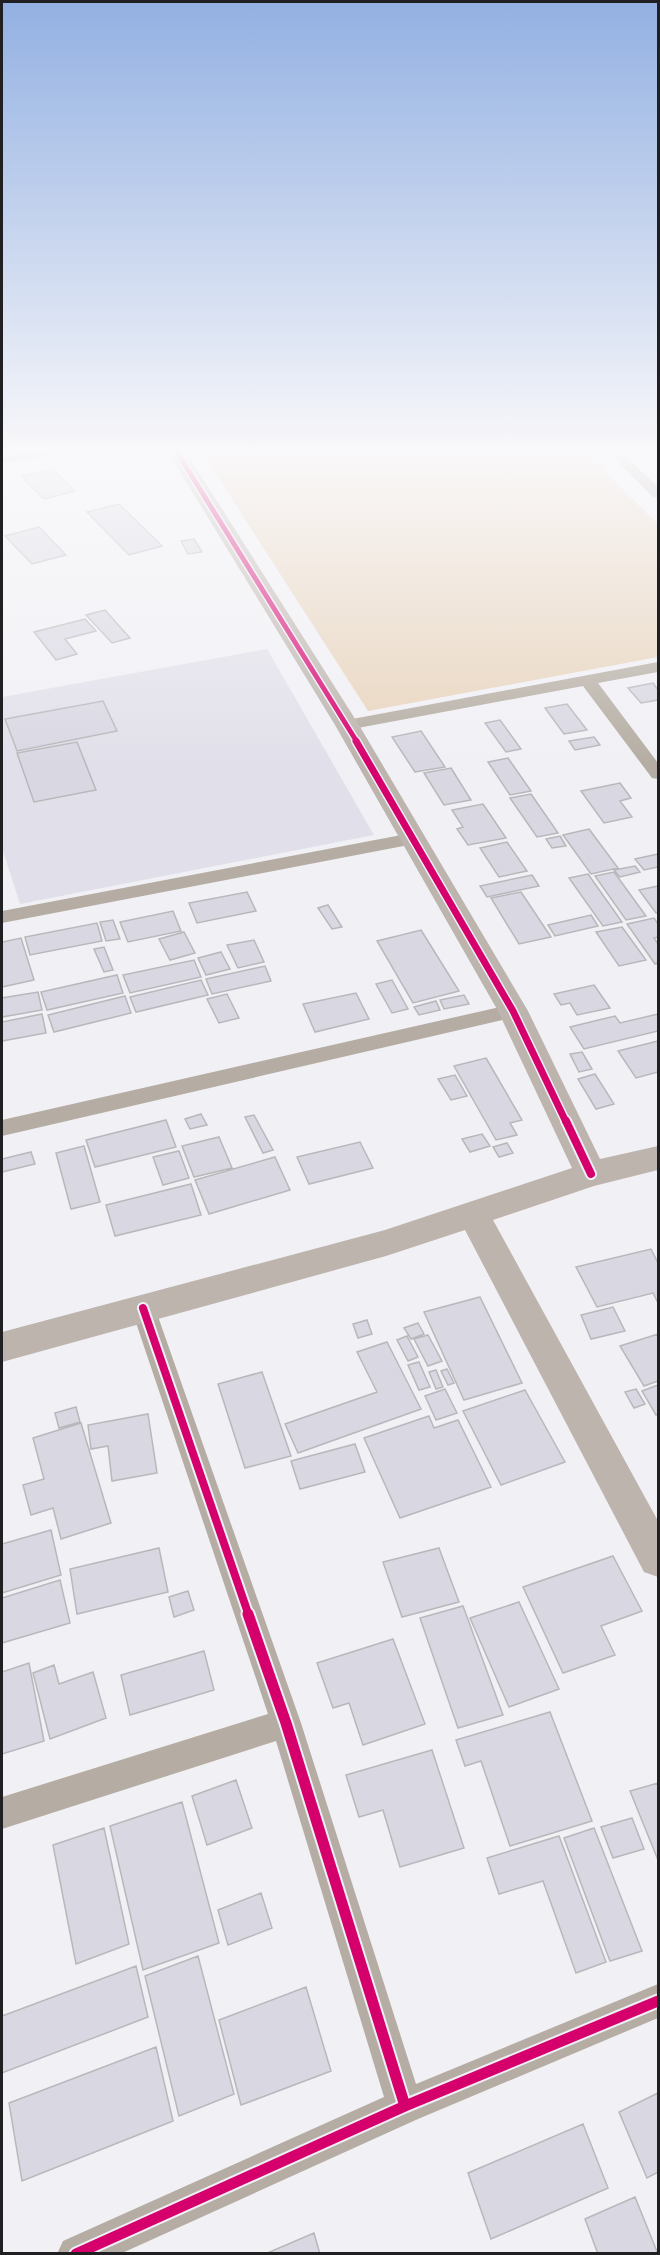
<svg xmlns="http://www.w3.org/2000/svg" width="660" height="2255" font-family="'IBM Plex Serif',serif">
  <rect width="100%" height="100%" fill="#f1f0f5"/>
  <path fill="#e1e0ea" d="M267 649 374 835 20 904 2 848V697Z"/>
  <path fill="#e8d4bc" d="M200 449H581L658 524V657L368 711Z"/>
  <path fill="#d9d7e2" stroke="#b8b8bb" stroke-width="1.5" d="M52 469 75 491 44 499 21 476Z
    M119 504 162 546 129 555 87 512Z
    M39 527 66 555 32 564 5 536Z
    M194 539 202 552 188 554 181 541Z
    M105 610 130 638 112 643 86 615Z
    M85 619 96 631 65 639 77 654 56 660 34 632Z
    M653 683 658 690V700L641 703 628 688Z
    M103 701 117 731 17 751 5 719Z
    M567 704 587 730 564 734 545 708Z
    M500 720 521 749 506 752 485 723Z
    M421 731 445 767 415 772 392 737Z
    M594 737 600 745 575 750 569 741Z
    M77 742 96 790 34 802 17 753Z
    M508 758 531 791 510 795 488 762Z
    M451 768 471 800 444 805 424 773Z
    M620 783 631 798 620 801 632 817 604 823 581 791Z
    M531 794 558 833 537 837 510 798Z
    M483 804 506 838 468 845 457 829 463 827 452 810Z
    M589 829 618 868 591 874 563 835Z
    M560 836 566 846 552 848 546 839Z
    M507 842 527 871 499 877 480 848Z
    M658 854V867L644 870 635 859Z
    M635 866 640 872 620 877 614 870Z
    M614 872 646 916 626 920 595 876Z
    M588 874 622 922 603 926 569 878Z
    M532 875 539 886 487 897 480 886Z
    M658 886V913H656L639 890Z
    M247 892 256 911 197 923 189 903Z
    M521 892 551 937 519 944 491 898Z
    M328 905 342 927 332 929 318 908Z
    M173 911 181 931 128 942 120 922Z
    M591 915 598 926 555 936 548 925Z
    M654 918 658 924V937L654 938 658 944V963L655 964 627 924Z
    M113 920 120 939 106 941 100 922Z
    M97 923 102 941 30 955 25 937Z
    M622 927 646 960 619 966 596 932Z
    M421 930 459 991 413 1003 377 941Z
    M184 932 195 953 170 960 159 939Z
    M21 938 34 980 2 987V942Z
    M254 940 264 962 238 968 227 945Z
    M104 947 113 970 104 972 94 949Z
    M221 952 230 969 206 975 198 958Z
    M194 960 201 977 130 993 123 975Z
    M265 966 271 981 212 994 206 979Z
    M117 975 123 993 47 1010 41 992Z
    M201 980 208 995 136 1012 130 997Z
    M392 980 408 1009 392 1013 376 984Z
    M594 985 610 1008 577 1015 570 1003 561 1005 554 994Z
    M38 992 42 1010 2 1017V998Z
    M356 993 369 1019 315 1032 303 1004Z
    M227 994 239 1018 219 1023 207 999Z
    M464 995 469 1004 444 1009 440 1000Z
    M125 996 131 1013 54 1032 48 1015Z
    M436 1001 440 1010 419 1015 414 1007Z
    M42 1014 46 1033 2 1041V1022Z
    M658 1014V1031L584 1049 570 1027 615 1016 620 1023Z
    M658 1041V1072L636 1078 618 1051Z
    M582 1052 592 1069 579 1072 570 1054Z
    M486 1058 522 1120 510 1123 517 1135 496 1140 454 1066Z
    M595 1074 614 1104 596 1109 578 1079Z
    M455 1075 467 1096 451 1100 438 1079Z
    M201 1114 207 1125 190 1129 185 1119Z
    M254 1115 273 1150 263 1153 245 1117Z
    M166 1120 176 1147 95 1167 86 1140Z
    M482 1134 490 1146 470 1152 462 1139Z
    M219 1137 232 1168 194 1177 182 1146Z
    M360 1142 373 1168 309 1184 297 1157Z
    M507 1143 513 1153 499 1157 493 1147Z
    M84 1146 100 1202 71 1209 56 1153Z
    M179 1151 189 1178 163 1185 153 1157Z
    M31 1152 35 1164 2 1172V1159Z
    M275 1157 290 1190 209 1214 195 1180Z
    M191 1184 201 1215 115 1236 106 1205Z
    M651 1249 658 1263V1303L653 1293 597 1307 576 1267Z
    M480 1297 522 1383 464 1400 424 1312Z
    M613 1307 625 1331 591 1339 581 1315Z
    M367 1320 372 1334 358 1338 353 1324Z
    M418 1323 424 1334 411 1339 404 1328Z
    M658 1334V1381L644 1386 620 1346Z
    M428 1335 442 1361 428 1366 414 1339Z
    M407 1336 418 1357 408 1361 397 1340Z
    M387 1342 421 1409 298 1453 285 1424 377 1392 357 1352Z
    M419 1362 430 1387 419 1390 408 1365Z
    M447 1369 454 1383 448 1385 441 1371Z
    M436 1370 443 1387 436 1389 429 1372Z
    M262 1372 291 1456 245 1468 218 1384Z
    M658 1385V1414L656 1415 642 1391Z
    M445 1389 457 1413 436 1420 425 1396Z
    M636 1389 645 1404 634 1408 625 1392Z
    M525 1390 565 1462 501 1485 463 1411Z
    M76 1407 80 1422 59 1428 55 1413Z
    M148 1414 157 1473 112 1481 108 1446 91 1449 88 1425Z
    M429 1416 434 1428 458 1420 491 1487 400 1518 364 1438Z
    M81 1423 111 1523 61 1539 53 1508 31 1515 23 1485 44 1479 33 1438Z
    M355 1444 365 1472 300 1489 291 1461Z
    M51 1530 61 1575 2 1593V1544Z
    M159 1548 168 1592 77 1614 70 1569Z
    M439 1548 459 1602 402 1617 383 1562Z
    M613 1556 642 1611 601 1626 615 1655 563 1673 523 1587Z
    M60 1580 70 1623 2 1643V1598Z
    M188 1591 194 1610 174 1617 169 1597Z
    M519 1602 559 1689 509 1707 470 1618Z
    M463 1606 503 1715 458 1728 420 1618Z
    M393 1639 425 1724 363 1745 349 1703 333 1708 317 1663Z
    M204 1651 214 1690 130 1715 121 1675Z
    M29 1663 44 1741 2 1754V1672Z
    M54 1665 59 1684 93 1672 106 1718 50 1739 33 1673Z
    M550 1712 592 1821 510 1846 481 1761 465 1766 456 1740Z
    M432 1750 464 1848 400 1867 383 1810 359 1817 346 1775Z
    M236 1780 252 1828 207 1845 192 1796Z
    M658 1783V1860L630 1791Z
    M182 1802 219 1943 143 1970 110 1826Z
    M632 1818 644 1849 613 1858 601 1827Z
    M104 1828 129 1944 76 1964 53 1845Z
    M594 1828 642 1951 610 1961 564 1838Z
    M559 1836 606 1962 576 1973 543 1881 499 1894 487 1858Z
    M261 1893 272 1928 228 1945 218 1910Z
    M198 1956 234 2094 179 2116 145 1976Z
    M136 1966 148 2017 2 2073V2016Z
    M306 1987 331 2071 241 2105 219 2020Z
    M156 2047 173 2121 22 2181 9 2103Z
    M658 2093V2172L647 2178 619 2112Z
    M583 2124 608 2188 491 2239 468 2173Z
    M635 2197 658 2254H598L585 2219Z
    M314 2233 320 2254H265Z"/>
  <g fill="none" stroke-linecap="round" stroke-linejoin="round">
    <path fill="#b5ada3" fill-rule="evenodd" d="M44 449H77L70 453 2 463V455Z
      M605 449H618L658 487V498L653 497Z
      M658 662V672L598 683 658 763V779L652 778 583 686 347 730 338 725 347 720Z
      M412 833 419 835 421 839 419 843 2 923V911Z
      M513 1004 520 1006 523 1011 520 1016 2 1136V1120Z
      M143 1298 152 1301 155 1308 301 1723 416 2084 658 1984V2018L418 2119 120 2254H57L63 2241 384 2097 276 1741 2 1829V1797L268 1714 131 1308 134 1301Z"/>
    <path fill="#bcb4ad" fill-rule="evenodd" d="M166 449H184L359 725 528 1011 600 1159 658 1146V1170L594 1186 493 1220 658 1521V1577L644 1572 465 1230 386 1256 2 1362V1332L385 1230 572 1168 498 1011 335 725Z"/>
    <g stroke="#f0eff6" stroke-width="8">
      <path id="cycleway-far3" d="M175 449 357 742"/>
    </g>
    <g stroke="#f0eff6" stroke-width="10">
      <path id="cycleway-far2" d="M356 741 513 1011 566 1122"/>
    </g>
    <g stroke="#f0eff6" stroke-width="12">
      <path id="cycleway-far1" d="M566 1121 591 1174
        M143 1308 249 1616"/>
    </g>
    <g stroke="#f0eff6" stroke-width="15">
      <path id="cycleway" d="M248 1614 286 1723 405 2106
        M76 2254 405 2106 658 2001"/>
    </g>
    <use href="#cycleway-far3" stroke="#d6006c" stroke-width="5"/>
    <use href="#cycleway-far2" stroke="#d6006c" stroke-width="7"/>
    <use href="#cycleway-far1" stroke="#d6006c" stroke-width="8"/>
    <use href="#cycleway" stroke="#d6006c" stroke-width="11"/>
  </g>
  <linearGradient id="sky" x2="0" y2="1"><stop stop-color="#92b0e2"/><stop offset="0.59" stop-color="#f9f8fa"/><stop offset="1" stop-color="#f9f8fa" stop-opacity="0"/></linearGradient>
  <rect width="660" height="764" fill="url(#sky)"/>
  <rect width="660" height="2255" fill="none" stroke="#201f22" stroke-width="6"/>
</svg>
